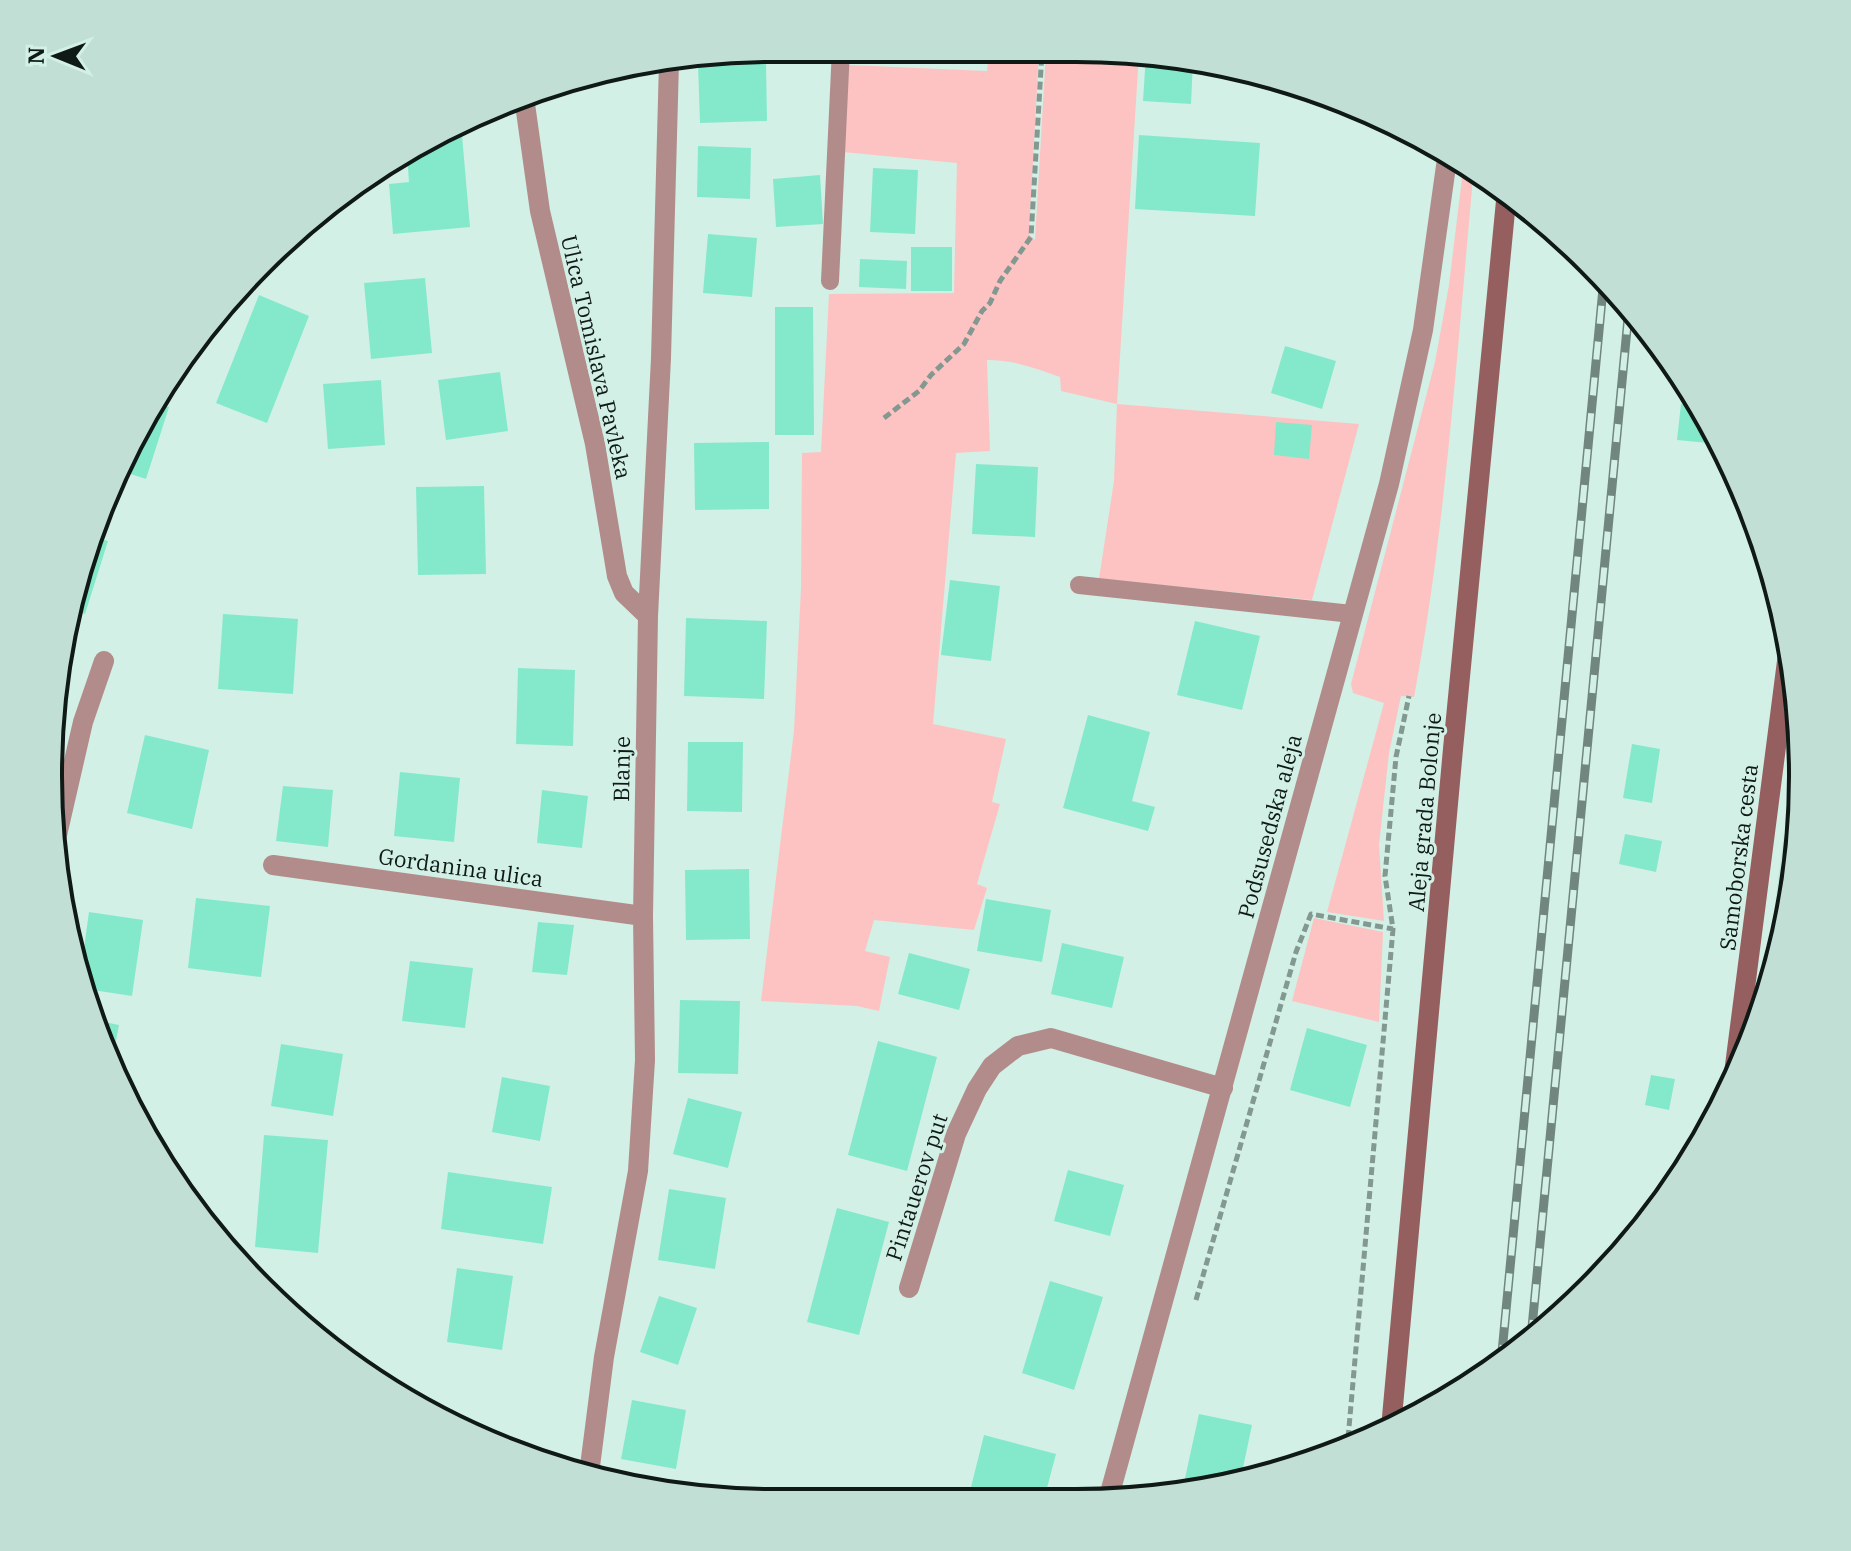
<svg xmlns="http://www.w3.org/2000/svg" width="1851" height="1551" font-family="'IBM Plex Serif',serif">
  <rect width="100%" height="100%" fill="#d2f0e6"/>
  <path fill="#c1e8da" d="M1798 723 1803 776 1789 918 1762 1006Z"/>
  <path fill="#fdc3c2" d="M989 51 1039 52 1029 234 1035 240 1046 52 1139 54 1117 404 1359 424 1312 600 1099 579 1114 481 1117 404 1061 391 1060 377C1035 368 1014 360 987 360L990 451 956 453 933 724 1006 739 992 802 1000 804 977 884 987 888 974 930 874 920 865 951 890 957 879 1011 857 1006 761 1001 794 731 801 588 802 453 821 452 829 294 954 293 957 163 843 152 849 65 987 71Z
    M1463 170 1473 178C1457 351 1446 526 1414 697L1401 696 1389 753 1379 845 1384 921 1327 912 1384 703 1353 693 1351 684 1435 362 1449 285Z
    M1314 918 1383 932 1379 1022 1292 1001Z"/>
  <path fill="#84e9cb" d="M1146 54H1170L1193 61 1191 104 1143 101Z
    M766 63 767 121 700 123 698 64Z
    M461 124 470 227 393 234 389 184 409 182 407 154 450 125Z
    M1139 135 1260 143 1255 216 1135 209Z
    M698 146 751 148 750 199 697 197Z
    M873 168 918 170 915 234 870 232Z
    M820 175 823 224 776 227 773 179Z
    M708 234 757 238 752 297 703 293Z
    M911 247H952V291H911Z
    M860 259 907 261 906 289 859 287Z
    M425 278 432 353 371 359 364 283Z
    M259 295 309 316 267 423 216 403Z
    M775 307H813L814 435H775Z
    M1285 346 1336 361 1322 409 1271 393Z
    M500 372 508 431 446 440 438 380Z
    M381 380 385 445 328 449 323 384Z
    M155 403 169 407 146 479 121 471Z
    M1681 404 1699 405 1719 444 1677 440Z
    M1276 422 1312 425 1309 459 1274 455Z
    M769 442V509L695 510 694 443Z
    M976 464 1038 467 1035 537 972 534Z
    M484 486 486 574 418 575 416 487Z
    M90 536 108 541 85 614 71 609Z
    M950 580 1000 586 991 661 941 655Z
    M223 614 298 619 293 694 218 689Z
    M686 618 767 621 764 699 684 696Z
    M1195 621 1260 636 1242 710 1177 695Z
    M518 668 575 670 573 746 516 744Z
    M1088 715 1150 732 1132 801 1155 807 1148 831 1063 808Z
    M145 735 209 750 192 829 127 813Z
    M688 742H743L742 812 687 811Z
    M1632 744 1660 749 1652 803 1623 798Z
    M54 748H61L59 790H54Z
    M400 772 460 778 454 842 394 836Z
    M283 786 333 790 328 847 276 841Z
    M542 790 588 796 582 848 537 843Z
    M1625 834 1662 841 1656 872 1619 864Z
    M749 869 750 939 686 940 685 870Z
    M196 898 270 906 261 977 188 968Z
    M986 899 1051 910 1042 962 977 951Z
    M89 912 143 920 132 996 86 989 81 970Z
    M538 922 574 925 567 975 532 972Z
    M1062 943 1124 957 1112 1008 1051 994Z
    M909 953 970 969 959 1010 898 994Z
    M410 961 473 968 465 1028 402 1021Z
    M680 1000 740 1001 738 1074 678 1073Z
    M94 1020 119 1025 111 1067 103 1053Z
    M1307 1028 1367 1045 1350 1107 1290 1090Z
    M878 1041 937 1057 907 1171 848 1155Z
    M281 1044 343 1054 333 1116 271 1106Z
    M1651 1075 1675 1079 1669 1110 1645 1105Z
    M502 1077 550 1086 540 1141 492 1132Z
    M688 1098 742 1112 728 1168 673 1154Z
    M264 1135 328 1140 318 1253 255 1247Z
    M1068 1170 1124 1185 1110 1236 1054 1221Z
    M448 1172 552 1187 543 1244 441 1229Z
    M669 1189 726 1198 715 1269 658 1260Z
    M837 1208 889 1222 859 1335 807 1322Z
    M457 1268 513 1276 502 1350 447 1342Z
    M1050 1281 1103 1297 1074 1390 1022 1373Z
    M659 1296 697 1308 678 1365 640 1352Z
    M632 1400 686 1410 676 1469 621 1459Z
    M1199 1414 1252 1425 1240 1482 1218 1489 1182 1492Z
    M984 1435 1056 1454 1043 1503H999L969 1495Z"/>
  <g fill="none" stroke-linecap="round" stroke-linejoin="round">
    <path stroke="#829890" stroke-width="5" stroke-dasharray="8 4" stroke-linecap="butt" d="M884 418 919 391 931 375 964 344 982 311 990 303 1000 281 1031 237 1042 52
      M1196 1300 1296 952 1311 914 1393 929
      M1347 1450 1393 929 1385 876 1396 757 1409 696"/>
    <path stroke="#b28c8b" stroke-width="18" d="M830 281 841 49
      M1079 585 1352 614"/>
    <path stroke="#b28c8b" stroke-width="20" d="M524 97 540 211 595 444 617 576 624 593 648 616
      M54 848 83 722 104 661
      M273 865 643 916
      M909 1288 956 1134 977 1089 992 1066 1018 1046 1051 1038 1223 1088
      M589 1474 604 1357 638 1171 645 1060 643 916 648 616 661 358 669 62"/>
    <path stroke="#b28c8b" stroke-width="20" d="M1108 1500 1389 484 1423 330 1447 159"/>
    <path stroke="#955f5f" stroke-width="20" d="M1733 1081 1790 638
      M1391 1428 1453 749 1506 201"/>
    <g stroke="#728680" stroke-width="9">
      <path id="rail" d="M1531 1338 1629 308
        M1501 1363 1604 278"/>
    </g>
    <use href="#rail" stroke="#d2f0e6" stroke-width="6" stroke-dasharray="18" stroke-linecap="butt"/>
  </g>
  <g text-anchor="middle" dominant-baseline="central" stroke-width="6" stroke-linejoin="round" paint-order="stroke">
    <g font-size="22" fill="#0f1916" stroke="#d2f0e6">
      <text transform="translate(597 357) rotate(77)">Ulica Tomislava Pavleka</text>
      <text transform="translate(621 769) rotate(-89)">Blanje</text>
      <text transform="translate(1424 812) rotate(-85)">Aleja grada Bolonje</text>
      <text transform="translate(1269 826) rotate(-75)">Podsusedska aleja</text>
      <text transform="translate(1738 857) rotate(-83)">Samoborska cesta</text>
      <text transform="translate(461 867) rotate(8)">Gordanina ulica</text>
      <text transform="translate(916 1187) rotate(-72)">Pintauerov put</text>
    </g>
  </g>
  <path d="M0 0H1851V1551H0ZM775 62H1076A713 713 0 0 1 1789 775V776A713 713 0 0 1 1076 1489H775A713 713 0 0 1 62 776V775A713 713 0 0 1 775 62Z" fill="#c2dfd5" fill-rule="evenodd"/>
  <path fill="none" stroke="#0f1916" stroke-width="4" d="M775 62H1076A713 713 0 0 1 1789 775V776A713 713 0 0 1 1076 1489H775A713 713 0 0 1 62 776V775A713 713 0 0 1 775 62Z"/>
  <g transform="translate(56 56) rotate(271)" stroke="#d2f0e6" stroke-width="6" paint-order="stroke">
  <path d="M0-6L14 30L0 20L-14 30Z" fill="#0f1916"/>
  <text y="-12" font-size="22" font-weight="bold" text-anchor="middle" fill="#0f1916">N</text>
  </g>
</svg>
